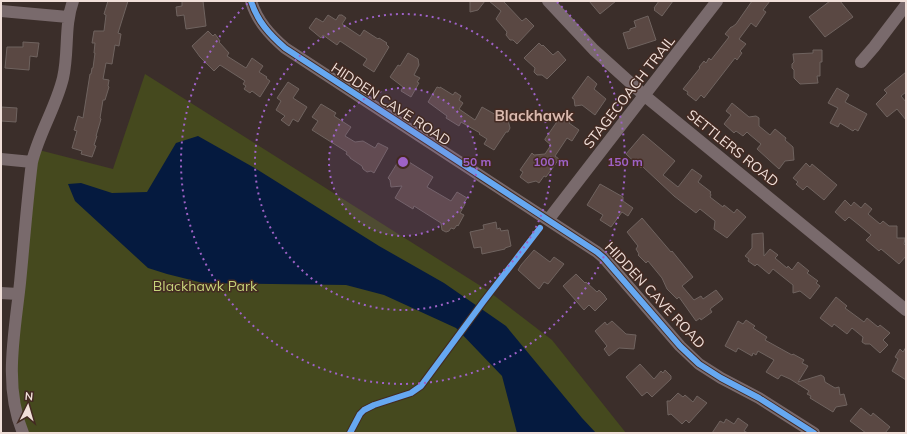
<svg xmlns="http://www.w3.org/2000/svg" width="907" height="434" font-family="Mulish,sans-serif">
<rect width="100%" height="100%" fill="#3b2e2a"/>
<path fill="#45491e" d="M 145,74 L 487,290 L 552,340 L 626,433 L 23,433 L 14,396 L 35,149 L 113,169 Z"/>
<path fill="#051a3f" d="M 198,136 L 258,170 L 379,246 L 444,283 L 506,326 L 582,418 L 596,433 L 517,433 L 502,376 L 456,328 L 384,295 L 346,285 L 203,283 L 167,274 L 148,268 L 75,201 L 68,184 L 81,183 L 112,193 L 147,192 L 176,143 Z"/>
<path fill="#5a4843" stroke="#6f635f" d="M 108,1 L 128,1 L 118,33 L 121,34 L 119,46 L 115,45 L 112,64 L 106,63 L 103,79 L 109,80 L 108,86 L 109,87 L 105,100 L 103,100 L 100,118 L 101,119 L 96,136 L 97,136 L 94,145 L 96,146 L 92,157 L 81,154 L 82,151 L 72,148 L 77,131 L 74,130 L 78,116 L 83,118 L 90,74 L 91,74 L 92,68 L 93,68 L 95,53 L 94,53 L 95,43 L 92,43 L 94,31 L 104,31 L 106,15 L 104,14 Z
M 182,1 L 203,1 L 206,26 L 186,29 L 184,15 L 177,16 L 176,7 L 182,6 Z
M 470,1 L 485,1 L 478,10 L 470,12 Z
M 489,1 L 503,1 L 522,21 L 526,18 L 534,26 L 517,44 L 513,40 L 510,40 L 506,35 L 507,32 L 496,19 L 501,11 Z
M 589,1 L 616,1 L 600,14 Z
M 659,1 L 673,1 L 662,16 L 654,10 L 655,9 L 654,8 Z
M 752,1 L 770,1 L 763,10 L 766,12 L 756,27 L 751,23 L 739,39 L 746,44 L 740,51 L 742,53 L 737,60 L 735,58 L 704,98 L 701,95 L 696,101 L 687,94 L 688,92 L 683,89 L 700,68 L 699,67 L 704,61 L 706,63 L 709,58 L 711,60 L 729,37 L 725,34 L 731,27 L 732,27 L 736,24 Z
M 830,1 L 840,1 L 853,17 L 825,37 L 809,17 Z
M 328,15 L 336,20 L 339,15 L 342,15 L 346,18 L 342,24 L 360,36 L 364,30 L 378,39 L 379,38 L 387,43 L 386,44 L 389,47 L 374,72 L 363,65 L 367,59 L 340,41 L 337,45 L 323,35 L 321,38 L 309,28 L 316,18 L 323,22 Z
M 648,16 L 656,40 L 628,49 L 623,33 L 630,31 L 630,29 L 636,27 L 634,21 Z
M 208,31 L 213,36 L 215,34 L 220,41 L 219,42 L 229,53 L 227,56 L 246,68 L 252,58 L 263,66 L 259,72 L 267,77 L 266,78 L 270,81 L 260,97 L 252,91 L 250,93 L 244,89 L 246,86 L 243,84 L 245,81 L 220,65 L 214,71 L 200,57 L 192,46 Z
M 23,42 L 39,43 L 37,57 L 30,56 L 29,70 L 5,68 L 7,47 L 23,47 Z
M 539,43 L 542,46 L 543,45 L 553,55 L 558,51 L 566,60 L 547,79 L 542,75 L 537,75 L 534,72 L 535,68 L 524,58 Z
M 813,50 L 822,50 L 822,62 L 820,62 L 820,76 L 817,76 L 818,83 L 800,84 L 794,78 L 794,70 L 792,68 L 792,64 L 794,62 L 793,54 L 813,53 Z
M 408,53 L 418,59 L 419,65 L 414,75 L 420,78 L 417,82 L 419,83 L 411,97 L 401,91 L 403,87 L 390,77 L 398,65 L 400,66 Z
M 906,72 L 906,92 L 901,96 L 906,102 L 906,120 L 897,109 L 887,117 L 876,104 L 887,93 L 884,90 Z
M 588,76 L 597,84 L 594,89 L 606,99 L 595,115 L 582,105 L 575,106 L 574,99 L 572,98 Z
M 288,82 L 299,89 L 293,98 L 307,107 L 298,122 L 293,119 L 289,126 L 281,120 L 285,116 L 276,110 L 281,101 L 277,98 Z
M 437,87 L 440,88 L 440,87 L 453,95 L 455,92 L 461,96 L 459,100 L 463,103 L 459,109 L 475,120 L 482,107 L 498,116 L 501,112 L 510,117 L 508,120 L 510,128 L 508,132 L 506,132 L 494,150 L 484,144 L 487,139 L 479,134 L 480,133 L 461,122 L 459,126 L 446,118 L 447,116 L 428,102 Z
M 837,88 L 849,95 L 845,102 L 867,114 L 858,131 L 855,129 L 853,131 L 840,123 L 838,127 L 830,123 L 838,108 L 828,103 Z
M 732,103 L 749,117 L 756,116 L 759,118 L 759,126 L 770,135 L 775,129 L 786,138 L 785,140 L 793,147 L 794,160 L 785,161 L 779,169 L 757,149 L 761,144 L 749,134 L 747,132 L 743,136 L 736,131 L 734,133 L 724,124 L 731,115 L 726,111 Z
M 321,104 L 336,113 L 334,116 L 351,127 L 345,136 L 355,142 L 363,141 L 375,148 L 378,143 L 388,148 L 374,173 L 371,171 L 367,172 L 363,169 L 362,166 L 350,158 L 350,157 L 346,154 L 347,152 L 312,130 L 318,121 L 312,117 Z
M 1,107 L 17,108 L 16,122 L 1,121 Z
M 563,113 L 570,117 L 569,123 L 579,130 L 572,141 L 567,138 L 555,156 L 559,159 L 546,177 L 544,176 L 539,183 L 536,181 L 528,183 L 520,177 L 523,172 L 520,170 L 532,153 L 534,155 L 545,154 L 551,145 L 545,140 L 545,139 Z
M 643,134 L 675,161 L 663,175 L 678,187 L 692,169 L 702,176 L 698,182 L 711,192 L 710,193 L 711,195 L 710,197 L 723,207 L 724,205 L 734,213 L 737,209 L 746,217 L 727,238 L 714,229 L 715,221 L 700,209 L 696,213 L 674,196 L 642,166 L 641,168 L 626,154 Z
M 401,157 L 433,177 L 427,187 L 451,201 L 457,192 L 467,198 L 464,203 L 465,204 L 460,213 L 464,215 L 458,226 L 457,225 L 454,229 L 451,228 L 449,231 L 446,232 L 442,230 L 441,223 L 414,206 L 413,209 L 395,198 L 402,186 L 391,187 L 390,180 L 388,178 Z
M 806,163 L 810,167 L 812,164 L 837,185 L 824,200 L 807,186 L 803,190 L 796,184 L 798,182 L 793,178 Z
M 600,184 L 623,197 L 623,201 L 633,208 L 628,216 L 622,212 L 611,227 L 600,220 L 603,215 L 587,205 Z
M 845,200 L 851,206 L 854,202 L 861,208 L 865,203 L 872,209 L 868,214 L 880,224 L 883,221 L 889,226 L 897,226 L 897,238 L 905,238 L 904,244 L 906,246 L 906,256 L 899,264 L 881,249 L 879,251 L 866,240 L 871,235 L 859,225 L 849,217 L 845,221 L 835,212 Z
M 642,218 L 671,252 L 672,251 L 693,277 L 682,286 L 694,300 L 701,296 L 703,299 L 716,290 L 723,299 L 710,309 L 712,312 L 701,320 L 700,318 L 696,321 L 679,297 L 677,299 L 667,289 L 662,278 L 648,261 L 646,263 L 638,255 L 639,254 L 636,249 L 638,246 L 627,232 Z
M 496,222 L 497,229 L 500,228 L 501,231 L 508,230 L 511,246 L 505,248 L 505,249 L 482,254 L 481,247 L 474,248 L 470,232 L 484,229 L 483,225 Z
M 763,233 L 764,256 L 770,249 L 778,255 L 775,258 L 787,268 L 788,266 L 792,270 L 798,262 L 809,271 L 807,273 L 818,281 L 816,283 L 820,286 L 810,299 L 800,291 L 793,293 L 793,285 L 773,269 L 769,274 L 757,264 L 755,266 L 748,261 L 749,259 L 745,256 L 752,248 L 752,234 Z
M 534,250 L 550,262 L 554,257 L 564,264 L 548,284 L 544,282 L 539,289 L 518,270 L 521,265 Z
M 576,274 L 585,283 L 586,282 L 597,292 L 599,290 L 605,296 L 605,297 L 607,299 L 595,311 L 589,305 L 584,310 L 563,286 Z
M 836,297 L 847,306 L 845,308 L 864,322 L 867,318 L 878,327 L 880,325 L 890,333 L 883,340 L 888,345 L 880,353 L 870,344 L 865,344 L 862,342 L 863,337 L 852,328 L 847,334 L 834,324 L 832,327 L 820,318 Z
M 746,320 L 755,326 L 753,328 L 767,337 L 765,340 L 792,355 L 793,354 L 804,360 L 802,363 L 808,366 L 798,382 L 821,375 L 824,377 L 825,382 L 835,388 L 839,387 L 840,395 L 844,394 L 847,405 L 836,407 L 833,412 L 810,398 L 811,396 L 807,394 L 809,391 L 790,379 L 781,375 L 778,379 L 766,372 L 774,360 L 758,351 L 756,355 L 753,353 L 752,356 L 738,348 L 736,352 L 725,346 L 738,321 L 743,324 Z
M 612,321 L 626,334 L 636,335 L 634,349 L 619,348 L 609,356 L 604,349 L 607,346 L 595,331 L 605,322 L 607,325 Z
M 906,347 L 906,380 L 892,371 L 898,359 L 895,357 L 900,349 L 903,352 Z
M 640,364 L 654,379 L 661,371 L 663,373 L 665,370 L 671,376 L 671,379 L 652,397 L 647,392 L 642,396 L 626,377 Z
M 678,393 L 683,397 L 685,395 L 693,402 L 697,396 L 707,403 L 689,423 L 686,420 L 682,424 L 671,414 L 668,415 L 667,401 L 670,401 Z
M 861,408 L 871,416 L 873,413 L 890,427 L 885,433 L 866,433 L 850,421 Z
M 738,418 L 748,425 L 744,431 L 748,433 L 712,433 L 720,421 L 724,423 L 726,419 L 734,424 Z"/>
<g fill="none" stroke-linecap="round" stroke-linejoin="round">
<path stroke="#796a6c" stroke-width="12" d="M 251,1 C 257,21 270,35 285,48 L 597,252 L 604,258 L 680,346 L 699,364 L 721,378 L 759,398 L 814,433
M 548,1 L 594,50 L 645,96 L 906,310
M 1,11 L 68,17
M 861,62 L 874,47 L 906,5
M 1,159 L 32,162
M 548,220 L 717,1
M 1,293 L 18,294
M 23,433 C 3,386 15,331 20,283 C 24,242 27,202 32,162 C 39,133 56,107 63,78 C 69,52 64,26 73,1"/>
<defs>
<path id="cycleway" d="M 251,1 C 257,21 270,35 285,48 L 597,252 L 604,258 L 680,346 L 699,364 L 721,378 L 759,398 L 814,433
M 350,433 L 360,414 L 364,410 L 374,405 L 411,393 L 421,386 L 483,302 L 540,228"/>
</defs>
<use href="#cycleway" stroke="#432a22" stroke-width="8"/>
<use href="#cycleway" stroke="#66a8f1" stroke-width="6"/>
</g>
<circle cx="403" cy="162" r="74" fill="#9e62c7" fill-opacity=".12"/>
<g fill="none" stroke="#9e62c7" stroke-width="2" stroke-dasharray="2 4">
<circle cx="403" cy="162" r="74"/>
<circle cx="403" cy="162" r="148"/>
<path d="M557 2A222 222 0 1 1 249 2"/>
</g>
<g text-anchor="middle" dominant-baseline="central" stroke-width="3" stroke-linejoin="round" paint-order="stroke">
<g font-size="14" fill="#f0dfd9" stroke="#432a22">
<text transform="translate(629 92) rotate(-52)">STAGECOACH TRAIL</text>
<text transform="translate(391 104) rotate(33)">HIDDEN CAVE ROAD</text>
<text transform="translate(733 148) rotate(39)">SETTLERS ROAD</text>
<text transform="translate(655 295) rotate(47)">HIDDEN CAVE ROAD</text>
</g>
<g font-size="14" fill="#c6d37a" stroke="#432a22">
<text x="205" y="286">Blackhawk Park</text>
</g>
<g font-size="15" font-weight="bold" fill="#d9b9ae" stroke="#432a22">
<text x="534" y="115">Blackhawk</text>
</g>
</g>
<circle cx="403" cy="162" r="6" fill="#9e62c7" stroke="#432a22" stroke-width="2"/>
<g font-size="12" text-anchor="middle" font-weight="bold" fill="#9e62c7" stroke="#432a22" stroke-width="3" stroke-linejoin="round" paint-order="stroke">
<text x="477" y="166">50 m</text>
<text x="551" y="166">100 m</text>
<text x="625" y="166">150 m</text>
</g>
<rect width="907" height="434" fill="none" stroke="#f0dfd9" stroke-width="4"/>
<g transform="translate(28 406) rotate(5)" stroke="#432a22" stroke-width="3" paint-order="stroke">
<path d="M0-3L7 15L0 10L-7 15Z" fill="#f0dfd9"/>
<text y="-6" font-size="11" font-weight="bold" text-anchor="middle" fill="#f0dfd9">N</text>
</g>
</svg>
